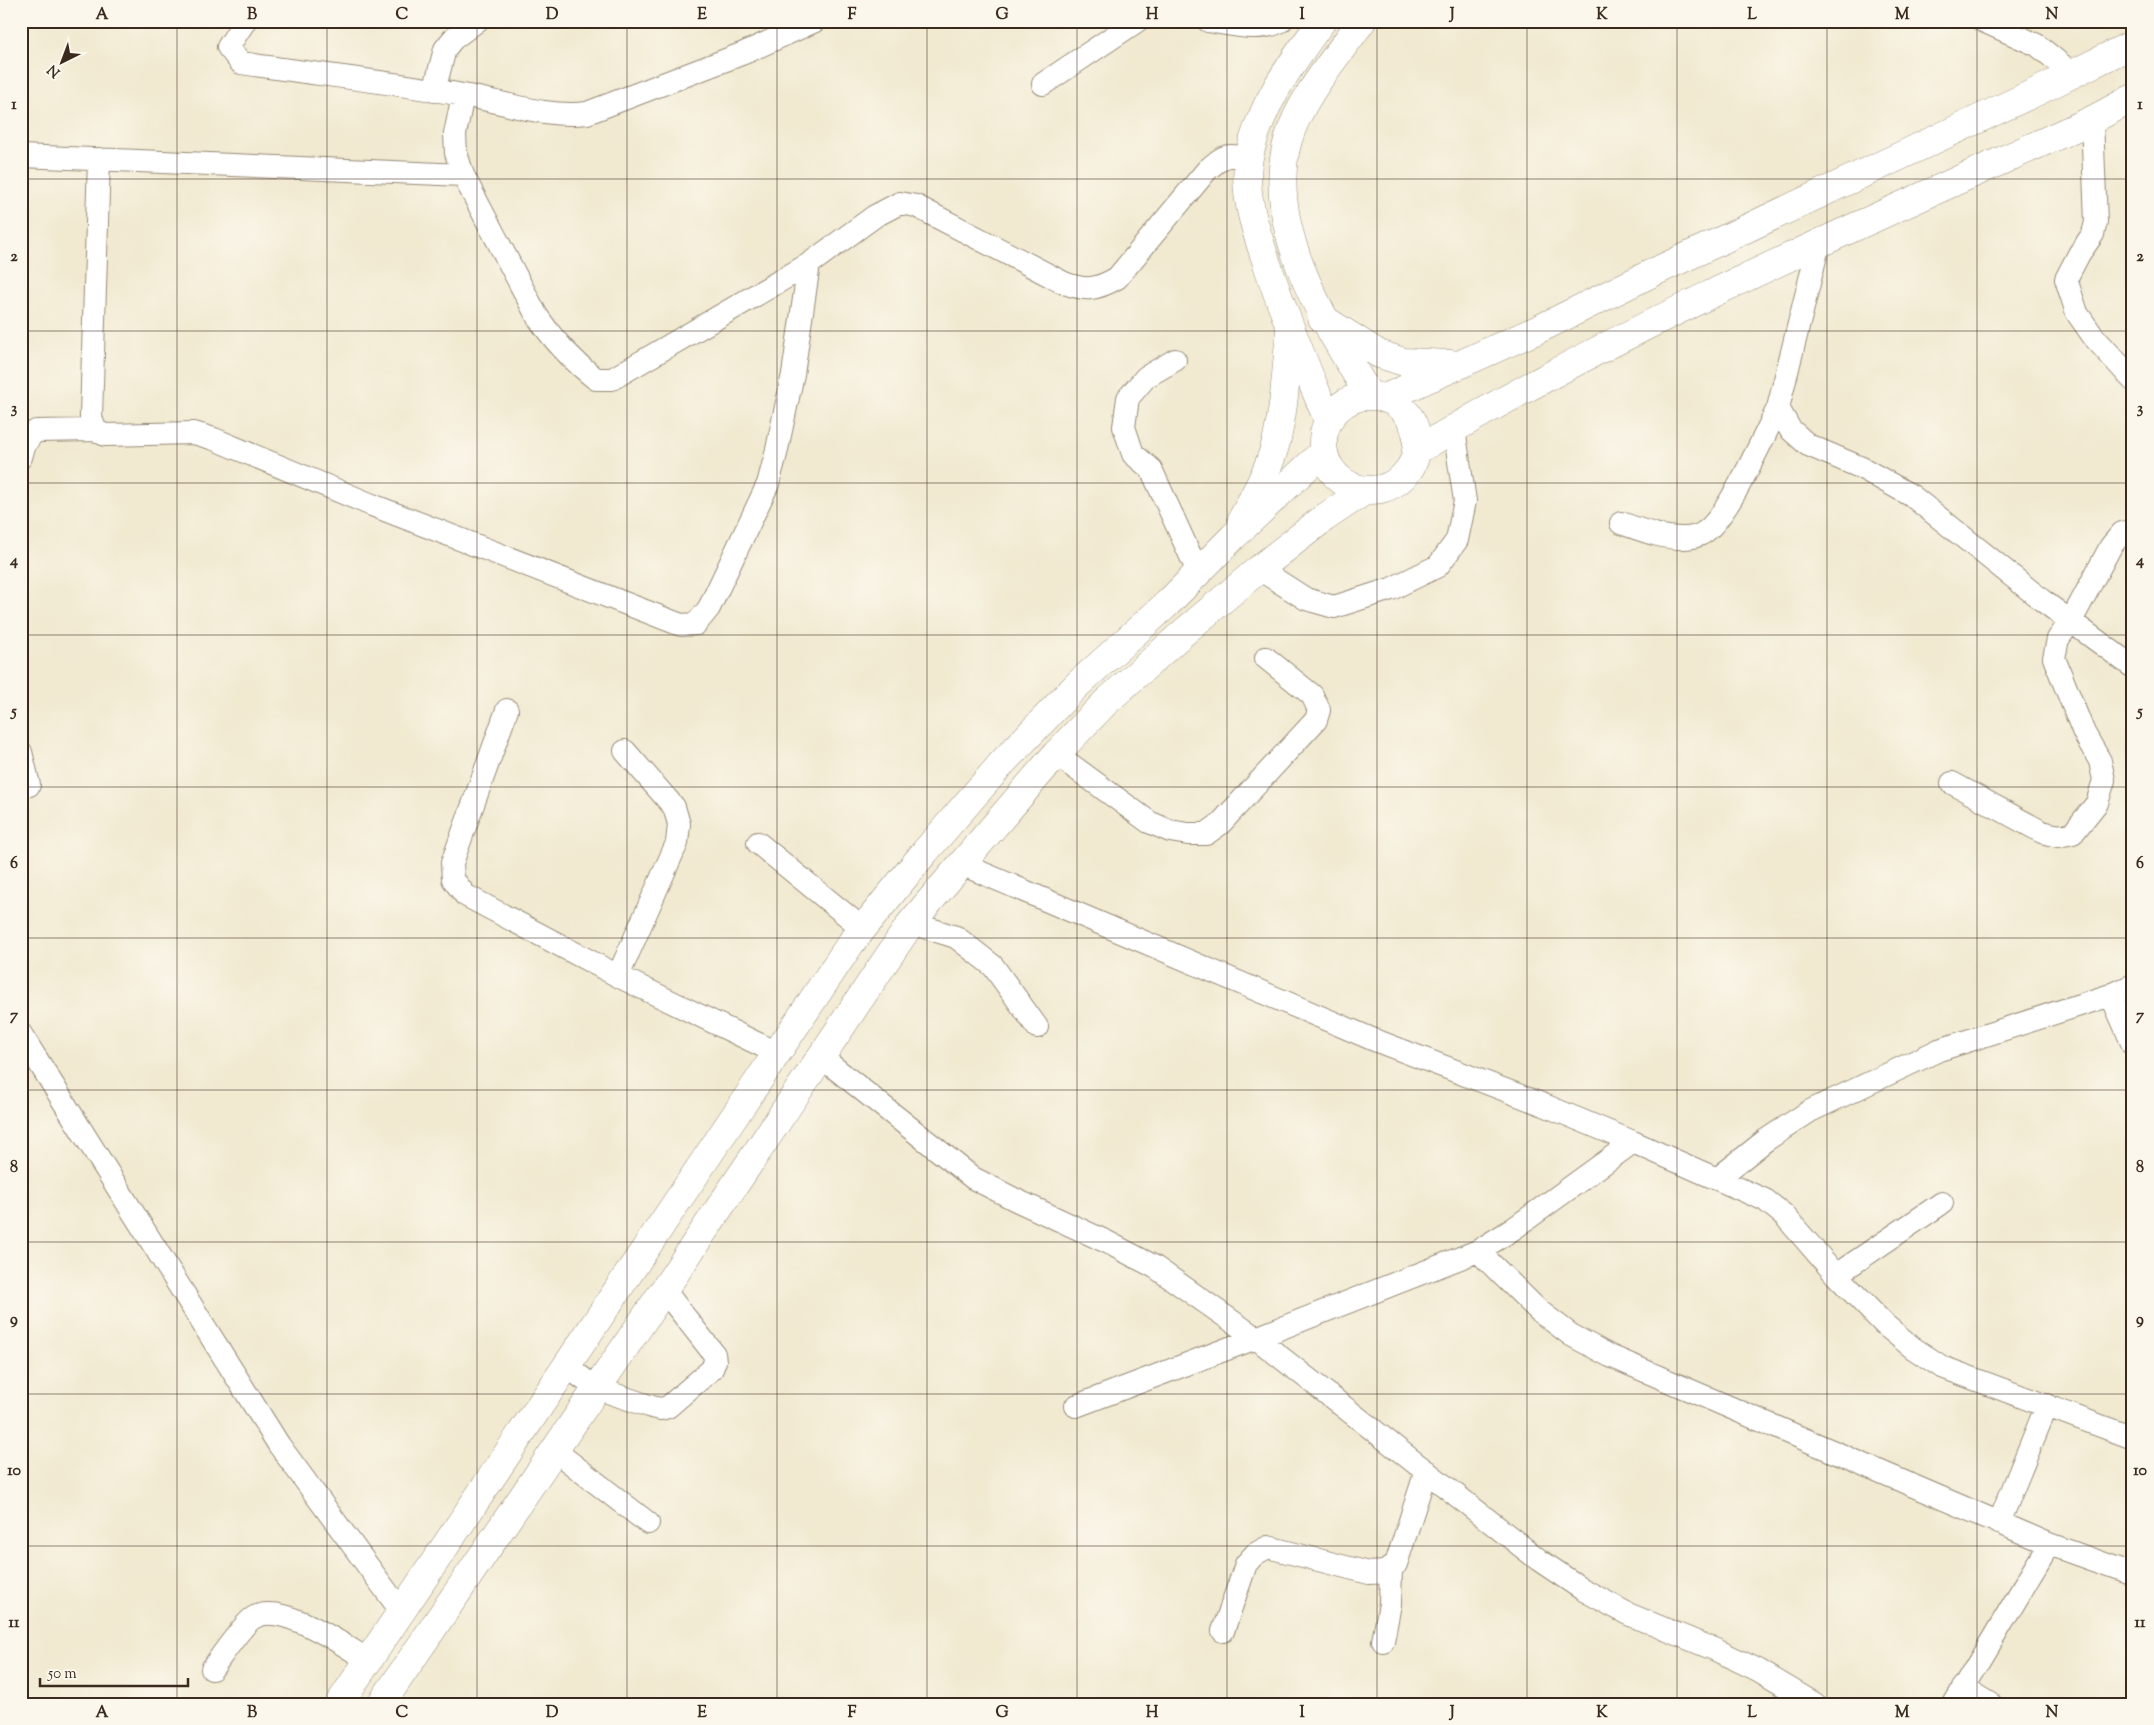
<svg xmlns="http://www.w3.org/2000/svg" width="2154" height="1725" font-family="'Sorts Mill Goudy',serif">
<rect width="100%" height="100%" fill="#fbf7ec"/>
<filter id="ink" filterUnits="userSpaceOnUse"><feTurbulence type="fractalNoise" baseFrequency=".02" numOctaves="2"/><feDisplacementMap in="SourceGraphic" scale="10" xChannelSelector="R" yChannelSelector="G"/><feConvolveMatrix kernelMatrix="1 2 1 2 8 2 1 2 1" color-interpolation-filters="sRGB"/></filter>
<filter id="wash" filterUnits="userSpaceOnUse"><feTurbulence type="fractalNoise" baseFrequency=".0096" numOctaves="4" result="noise"/><feDisplacementMap in="SourceGraphic" scale="20" xChannelSelector="R" yChannelSelector="G"/><feGaussianBlur stdDeviation="1.12" result="paint"/><feColorMatrix in="noise" values="0 0 0 0 0 0 0 0 0 0 0 0 0 0 0 0 0 1.4 0 .05"/><feComposite in="paint" operator="in"/></filter>
<g filter="url(#wash)">
<rect width="100%" height="100%" fill="#f1e9d0"/>
</g>
<g filter="url(#ink)">
<g fill="none" stroke-linecap="round" stroke-linejoin="round">
<defs>
<path id="minor" d="M 245,21 L 228,47 L 241,63 C 315,74 390,82 463,95 C 504,102 546,118 587,113 L 744,53 L 815,21
M 1208,21 C 1231,24 1259,33 1281,21
M 1983,21 L 2037,45 L 2073,74
M 1043,84 L 1137,21
M 434,91 L 445,49 L 453,39 L 477,21
M 463,95 L 455,134 L 456,153 L 463,175 L 537,316 C 553,340 573,361 596,379 L 612,379 L 809,264 L 875,216 L 900,203 L 916,206 L 1064,283 C 1086,291 1096,290 1117,278 L 1207,170 C 1225,155 1226,153 1249,159
M 2092,120 L 2096,222 L 2093,234 L 2079,254 L 2066,279 L 2077,313 L 2093,336 L 2133,380
M 21,156 L 463,175
M 99,159 L 91,417 L 95,430 L 105,435 L 194,433 L 214,439 L 372,505 L 681,625 L 696,624 L 709,608 L 768,484 L 776,454 L 793,374 L 809,264
M 1819,243 L 1778,408 L 1790,429 L 1808,445 L 1862,468 L 1912,496 L 2043,601 L 2133,667
M 1175,360 L 1146,377 L 1128,398 L 1124,427 L 1133,454 L 1151,469 L 1198,572
M 21,457 C 24,446 27,438 36,431 L 95,430
M 1621,523 C 1641,530 1663,539 1685,538 C 1690,538 1699,536 1703,533 C 1727,520 1764,435 1778,408
M 1259,569 L 1306,599 L 1334,607 L 1391,589 L 1438,566 L 1457,540 L 1465,501 L 1454,429
M 507,710 L 452,863 L 453,879 L 465,895 L 618,976 L 777,1053
M 21,752 L 29,785
M 1056,754 L 1149,822 L 1170,831 L 1188,834 L 1206,834 L 1220,824 L 1316,720 L 1319,710 L 1312,695 L 1266,658
M 1952,783 L 2042,832 L 2058,836 L 2073,833 L 2097,803 L 2104,780 L 2100,761 L 2084,733 L 2054,658 L 2058,639 L 2071,621 L 2111,546 L 2122,533 L 2133,530
M 758,843 L 862,928
M 961,864 L 1372,1039 L 1544,1105 L 1633,1142
M 911,923 L 956,937 L 993,966 L 1037,1027
M 618,976 L 677,843 L 679,824 L 674,807 L 625,751
M 2111,995 L 2133,1045
M 21,1034 L 279,1445 L 401,1611
M 821,1057 L 973,1178 L 1016,1200 L 1107,1242 L 1155,1267 L 1256,1338 L 1478,1251 L 1513,1229 L 1633,1142 L 1717,1179 L 1766,1140 L 1810,1111 L 1939,1050 L 2111,995 L 2133,985
M 1717,1179 L 1765,1200 L 1784,1215 L 1836,1275 L 1885,1325 L 1913,1348 L 1942,1367 L 2133,1438
M 1478,1251 L 1538,1310 L 1571,1335 L 1610,1356 L 2049,1544 L 2133,1574
M 1836,1275 L 1942,1203
M 566,1366 L 596,1388 L 652,1407 L 661,1409 L 668,1407 L 712,1369 L 715,1361 L 714,1354 L 664,1290
M 1076,1406 L 1256,1338 L 1539,1560 L 1582,1589 L 1628,1614 L 1716,1650 L 1758,1670 L 1815,1704
M 554,1450 L 648,1523
M 1999,1523 L 2047,1405
M 1223,1631 L 1246,1564 L 1255,1554 L 1268,1547 L 1369,1573 L 1385,1572 L 1396,1564 L 1426,1471
M 1383,1641 L 1390,1604 L 1391,1567
M 212,1669 C 220,1658 243,1624 253,1618 C 280,1600 343,1645 368,1660
M 1963,1687 L 1991,1704
M 1954,1704 L 2049,1544"/>
<path id="major" d="M 1322,21 C 1291,64 1260,105 1249,157 C 1242,193 1256,231 1267,264 C 1285,318 1306,368 1328,420
M 1362,21 C 1337,56 1300,98 1288,140 C 1263,227 1326,324 1369,395"/>
<path id="highway" d="M 1322,318 L 1379,354 L 1404,362 L 1451,364
M1323 443a47 47 0 1 1 94 0a47 47 0 1 1-94 0Z
M 1385,398 L 1539,329 L 1650,274 L 2038,91 L 2133,44
M 1416,451 C 1632,322 1864,223 2092,120 L 2133,98
M 1242,519 C 1254,496 1268,471 1275,446 C 1285,409 1286,369 1290,331
M 339,1704 L 851,943 L 924,853 L 1003,762 L 1077,685 L 1168,603 L 1233,537 L 1323,452
M 381,1704 L 664,1290 L 911,923 L 1056,754 L 1106,702 L 1183,633 L 1259,569 L 1324,518 L 1366,490"/>
</defs>
<use href="#minor" stroke="#968a77" stroke-width="24"/>
<use href="#major" stroke="#968a77" stroke-width="29"/>
<use href="#highway" stroke="#968a77" stroke-width="29"/>
<use href="#minor" stroke="#fff" stroke-width="22"/>
<use href="#major" stroke="#fff" stroke-width="28"/>
<use href="#highway" stroke="#fff" stroke-width="28"/>
</g>
</g>
<path fill="none" stroke="#3b2a1e" stroke-width="1" stroke-opacity="0.55" d="M 177,21 L 177,1704M 327,21 L 327,1704M 477,21 L 477,1704M 627,21 L 627,1704M 777,21 L 777,1704M 927,21 L 927,1704M 1077,21 L 1077,1704M 1227,21 L 1227,1704M 1377,21 L 1377,1704M 1527,21 L 1527,1704M 1677,21 L 1677,1704M 1827,21 L 1827,1704M 1977,21 L 1977,1704M 21,179 L 2133,179M 21,331 L 2133,331M 21,483 L 2133,483M 21,635 L 2133,635M 21,787 L 2133,787M 21,938 L 2133,938M 21,1090 L 2133,1090M 21,1242 L 2133,1242M 21,1394 L 2133,1394M 21,1546 L 2133,1546"/>
<rect width="2154" height="1725" fill="none" stroke="#fbf7ec" stroke-width="55"/>
<g transform="translate(62 62) rotate(222)" stroke="#fbf7ec" stroke-width="4" paint-order="stroke">
<path d="M0-4L9 19L0 12L-9 19Z" fill="#3b2a1e"/>
<text y="-8" font-size="14" font-weight="bold" text-anchor="middle" fill="#3b2a1e">N</text>
</g>
<path d="M40 1678v8h148v-8" fill="none" stroke="#3b2a1e" stroke-width="2.5"/>
<text x="48" y="1678" font-size="15" fill="#3b2a1e" stroke="#fbf7ec" stroke-width="4" paint-order="stroke">50 m</text>
<rect x="28" y="28" width="2098" height="1670" fill="none" stroke="#3b2a1e" stroke-width="2"/>
<g font-size="16" text-anchor="middle" font-weight="bold" fill="#3b2a1e">
<text x="102" y="19">A</text>
<text x="252" y="19">B</text>
<text x="402" y="19">C</text>
<text x="552" y="19">D</text>
<text x="702" y="19">E</text>
<text x="852" y="19">F</text>
<text x="1002" y="19">G</text>
<text x="1152" y="19">H</text>
<text x="1302" y="19">I</text>
<text x="1452" y="19">J</text>
<text x="1602" y="19">K</text>
<text x="1752" y="19">L</text>
<text x="1902" y="19">M</text>
<text x="2052" y="19">N</text>
<text x="14" y="109">1</text>
<text x="2140" y="109">1</text>
<text x="14" y="261">2</text>
<text x="2140" y="261">2</text>
<text x="14" y="413">3</text>
<text x="2140" y="413">3</text>
<text x="14" y="565">4</text>
<text x="2140" y="565">4</text>
<text x="14" y="716">5</text>
<text x="2140" y="716">5</text>
<text x="14" y="868">6</text>
<text x="2140" y="868">6</text>
<text x="14" y="1020">7</text>
<text x="2140" y="1020">7</text>
<text x="14" y="1172">8</text>
<text x="2140" y="1172">8</text>
<text x="14" y="1324">9</text>
<text x="2140" y="1324">9</text>
<text x="14" y="1475">10</text>
<text x="2140" y="1475">10</text>
<text x="14" y="1627">11</text>
<text x="2140" y="1627">11</text>
<text x="102" y="1717">A</text>
<text x="252" y="1717">B</text>
<text x="402" y="1717">C</text>
<text x="552" y="1717">D</text>
<text x="702" y="1717">E</text>
<text x="852" y="1717">F</text>
<text x="1002" y="1717">G</text>
<text x="1152" y="1717">H</text>
<text x="1302" y="1717">I</text>
<text x="1452" y="1717">J</text>
<text x="1602" y="1717">K</text>
<text x="1752" y="1717">L</text>
<text x="1902" y="1717">M</text>
<text x="2052" y="1717">N</text>
</g>
</svg>
